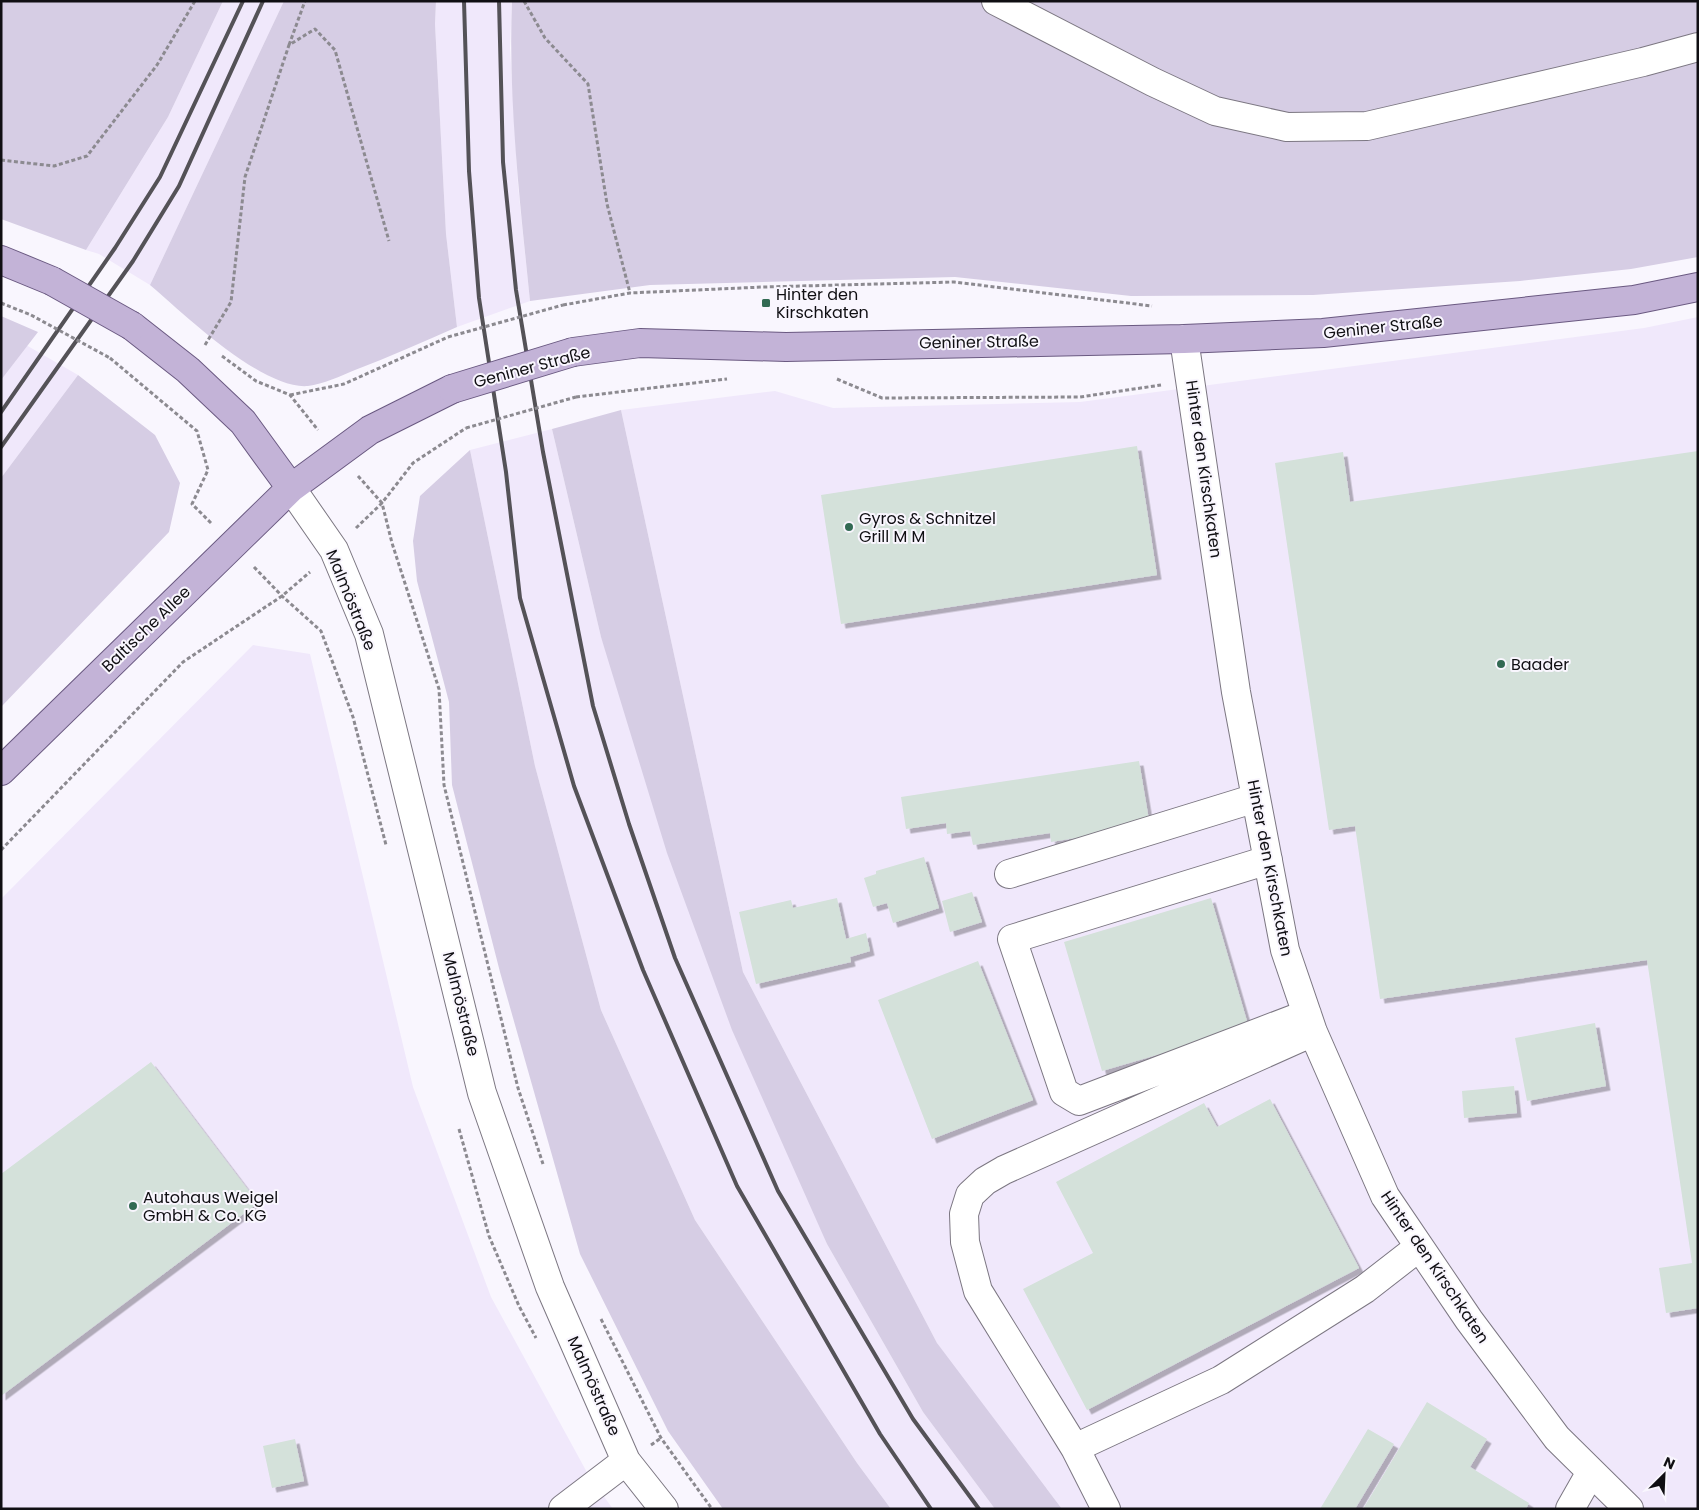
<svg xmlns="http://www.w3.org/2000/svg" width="1699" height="1510" font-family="Poppins,sans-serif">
<defs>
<filter id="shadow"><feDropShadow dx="4.5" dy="4.5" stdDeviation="0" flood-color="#0004"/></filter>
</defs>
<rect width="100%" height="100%" fill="#f9f6fe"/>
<path fill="#f0e8fb" d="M 223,1 L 284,1 L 150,285 L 99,254 L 86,250 L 168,117 Z
M 436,1 L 512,1 L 510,48 L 518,186 L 530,301 L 457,327 L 446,234 L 435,24 Z
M 1698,317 L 1698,1509 L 1062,1509 L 1047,1489 L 1032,1480 L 937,1343 L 743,972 L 621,410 L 775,391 L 833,408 L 1080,402 L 1644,328 Z
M 26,345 L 78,375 L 1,478 L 1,380 Z
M 552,429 L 601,637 L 827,1244 L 923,1412 L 995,1509 L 891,1509 L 857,1463 L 695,1220 L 601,1010 L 535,766 L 470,450 Z
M 253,645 L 310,654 L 413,1087 L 491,1297 L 589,1476 L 613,1509 L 1,1509 L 1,899 Z"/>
<path fill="#d6cde4" d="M 1,1 L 223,1 L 168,117 L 86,250 L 1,219 Z
M 284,1 L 436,1 L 435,24 L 446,234 L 457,327 C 423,342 389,357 355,370 C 341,376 323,384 308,386 C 262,390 183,313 150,285 Z
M 512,1 L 1698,1 L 1698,257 L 1631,269 L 1520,281 L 1313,295 L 1131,296 L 955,277 L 650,285 L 530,301 C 520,202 508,101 512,1 Z
M 1,316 L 38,332 L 1,380 Z
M 78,375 L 155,435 L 180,483 L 169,532 L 1,707 L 1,478 Z
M 621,410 L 743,972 L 937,1343 L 1062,1509 L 995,1509 L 923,1412 L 827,1244 L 732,1030 L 667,853 L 601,637 L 552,429 Z
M 470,450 L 535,766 L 601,1010 L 695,1220 L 857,1463 L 891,1509 L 723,1509 L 668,1431 L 580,1254 L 500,972 L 452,785 L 449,702 L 417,581 L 413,541 L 420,496 Z"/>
<path fill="#d4e1da" filter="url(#shadow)" d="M 1137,446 L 1157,575 L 841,624 L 821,495 Z
M 1698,451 L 1698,1308 L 1666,1313 L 1659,1268 L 1692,1263 L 1647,960 L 1380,999 L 1355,826 L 1329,830 L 1275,463 L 1343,452 L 1350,502 Z
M 1139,761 L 1150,826 L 1051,842 L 1050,833 L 973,845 L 970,831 L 947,834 L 946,823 L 906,829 L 901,797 Z
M 924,857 L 939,908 L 893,923 L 887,903 L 873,907 L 864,878 L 876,874 L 876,871 Z
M 972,892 L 982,922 L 950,932 L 942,901 Z
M 837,898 L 846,939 L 866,933 L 870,951 L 850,957 L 851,962 L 756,984 L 739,912 L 791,900 L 793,908 Z
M 1211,898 L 1249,1028 L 1102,1071 L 1064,942 Z
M 978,961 L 1033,1100 L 932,1139 L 878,1000 Z
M 1595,1023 L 1606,1086 L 1527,1101 L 1515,1038 Z
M 151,1062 L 258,1203 L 1,1396 L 1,1174 Z
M 1514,1086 L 1517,1113 L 1464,1118 L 1462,1091 Z
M 1270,1099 L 1359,1268 L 1087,1410 L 1023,1289 L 1093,1253 L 1056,1182 L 1204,1103 L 1217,1127 Z
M 1427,1402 L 1487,1439 L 1470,1467 L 1529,1503 L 1526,1509 L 1363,1509 Z
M 1368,1429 L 1394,1444 L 1355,1509 L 1320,1509 Z
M 295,1439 L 304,1481 L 272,1488 L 263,1446 Z"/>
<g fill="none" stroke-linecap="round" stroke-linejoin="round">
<defs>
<path id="minor" d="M 996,1 L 1153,82 L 1215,111 L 1287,127 L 1367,126 L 1643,62 L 1698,47
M 1184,339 L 1236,692 L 1256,798 L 1285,950 L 1313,1032 L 1385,1196 L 1469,1320 L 1557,1438 L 1629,1509
M 291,488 L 334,550 L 369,634 L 482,1093 L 550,1287 L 626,1461 L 664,1509
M 1268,860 L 1012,939 L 1064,1092 L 1079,1101 L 1307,1014
M 1009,874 L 1256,798
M 1075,1448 L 1221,1380 L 1365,1289 L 1419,1247
M 563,1509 L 626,1461
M 1106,1509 L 1075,1448 L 978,1291 L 965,1242 L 964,1214 L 970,1195 L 985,1181 L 1004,1170 L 1313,1032
M 1570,1509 L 1591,1472"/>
<path id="major" d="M 1,260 L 52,281
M 132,326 L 188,370 L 243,422 L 291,488
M 573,352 L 640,343 L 786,347 L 1184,339 L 1323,333 L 1634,300 L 1698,287
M 1,771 L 291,488 L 370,430 L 452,389"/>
</defs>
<use href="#minor" stroke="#7c7782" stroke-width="30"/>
<use href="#major" stroke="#6a5981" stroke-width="30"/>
<path stroke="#8c8a90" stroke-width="3" stroke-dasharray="4 2.5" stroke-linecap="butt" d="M 524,1 L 545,38 L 588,84 L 607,204 L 630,293
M 289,45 L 305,1
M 1,160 L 54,166 L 87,156 L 157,65 L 195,1
M 1,303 L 31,315
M 563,305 L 630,293 L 763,287 L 954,282 L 1152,306
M 205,345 L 231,302 L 245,177 L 289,45 L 315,29 L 335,50 L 389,241
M 222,356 L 256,381 L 290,395 L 318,430
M 110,358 L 197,431 L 208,470 L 192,504 L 211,523
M 837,379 L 882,398 L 1080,397 L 1161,385
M 290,395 L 344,384 L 448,337
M 576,397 L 727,379
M 358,476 L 382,503 L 392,543 L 439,689 L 444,785 L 518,1088 L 543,1164
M 356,528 L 382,503 L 413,463 L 466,428
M 254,567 L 282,596 L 321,631 L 353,717 L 386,845
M 1,850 L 183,662 L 282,596 L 310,572
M 459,1129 L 489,1236 L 519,1306 L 536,1338
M 601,1319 L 661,1438 L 712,1509
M 651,1445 L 661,1438"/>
<use href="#minor" stroke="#fff" stroke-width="28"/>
<use href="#major" stroke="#c3b3d7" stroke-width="28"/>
<path stroke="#545257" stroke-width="4" d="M 464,1 L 469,171 L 479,298 L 506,472 L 520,598 L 574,786 L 643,970 L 737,1186 L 880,1434 L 931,1509
M 499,1 L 503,162 L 516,290 L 543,452 L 593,706 L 629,824 L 675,958 L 778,1191 L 913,1419 L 979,1509
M 1,412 L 115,248 L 160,177 L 243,1
M 1,447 L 133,261 L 179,186 L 263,1"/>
<defs>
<path id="major-bridge" d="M 52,281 L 132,326
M 452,389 L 573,352"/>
</defs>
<use href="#major-bridge" stroke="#6a5981" stroke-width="30" stroke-linecap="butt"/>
<path stroke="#8c8a90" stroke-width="3" stroke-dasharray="4 2.5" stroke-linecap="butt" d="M 31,315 L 110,358
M 448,337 L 563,305
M 466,428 L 576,397"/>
<use href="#major-bridge" stroke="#c3b3d7" stroke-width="28"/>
</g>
<g fill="#326a53" stroke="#f9f6fe" stroke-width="2">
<rect x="761" y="298" width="10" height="10" rx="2.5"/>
<circle cx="849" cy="527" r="5"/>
<circle cx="1501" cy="664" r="5"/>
<circle cx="133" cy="1206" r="5"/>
</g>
<g text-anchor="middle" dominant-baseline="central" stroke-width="4" stroke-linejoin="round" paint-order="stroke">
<g font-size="16" fill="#100f13" stroke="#f9f6fe" text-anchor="start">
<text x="776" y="294">Hinter den<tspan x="776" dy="18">Kirschkaten</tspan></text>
<text x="859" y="518">Gyros &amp; Schnitzel<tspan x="859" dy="18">Grill M M</tspan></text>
<text x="1511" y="664">Baader</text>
<text x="143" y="1197">Autohaus Weigel<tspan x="143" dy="18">GmbH &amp; Co. KG</tspan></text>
</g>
<g font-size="16" fill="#100f13" stroke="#f9f6fe">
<text transform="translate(1383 327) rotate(-6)">Geniner Straße</text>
<text transform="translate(979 342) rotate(-1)">Geniner Straße</text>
<text transform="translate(532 367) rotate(-15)">Geniner Straße</text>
<text transform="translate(1204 469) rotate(82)">Hinter den Kirschkaten</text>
<text transform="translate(351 600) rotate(68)">Malmöstraße</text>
<text transform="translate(146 629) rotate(-44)">Baltische Allee</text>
<text transform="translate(1270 868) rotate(79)">Hinter den Kirschkaten</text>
<text transform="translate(461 1004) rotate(76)">Malmöstraße</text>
<text transform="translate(1435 1267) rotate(56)">Hinter den Kirschkaten</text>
<text transform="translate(594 1386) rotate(66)">Malmöstraße</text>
</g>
</g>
<rect width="1699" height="1510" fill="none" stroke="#100f13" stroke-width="5"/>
<g transform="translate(1664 1475) rotate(24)" stroke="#f9f6fe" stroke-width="4" paint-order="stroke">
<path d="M0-4L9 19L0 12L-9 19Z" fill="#100f13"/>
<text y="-8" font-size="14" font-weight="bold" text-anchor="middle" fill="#100f13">N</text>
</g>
</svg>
